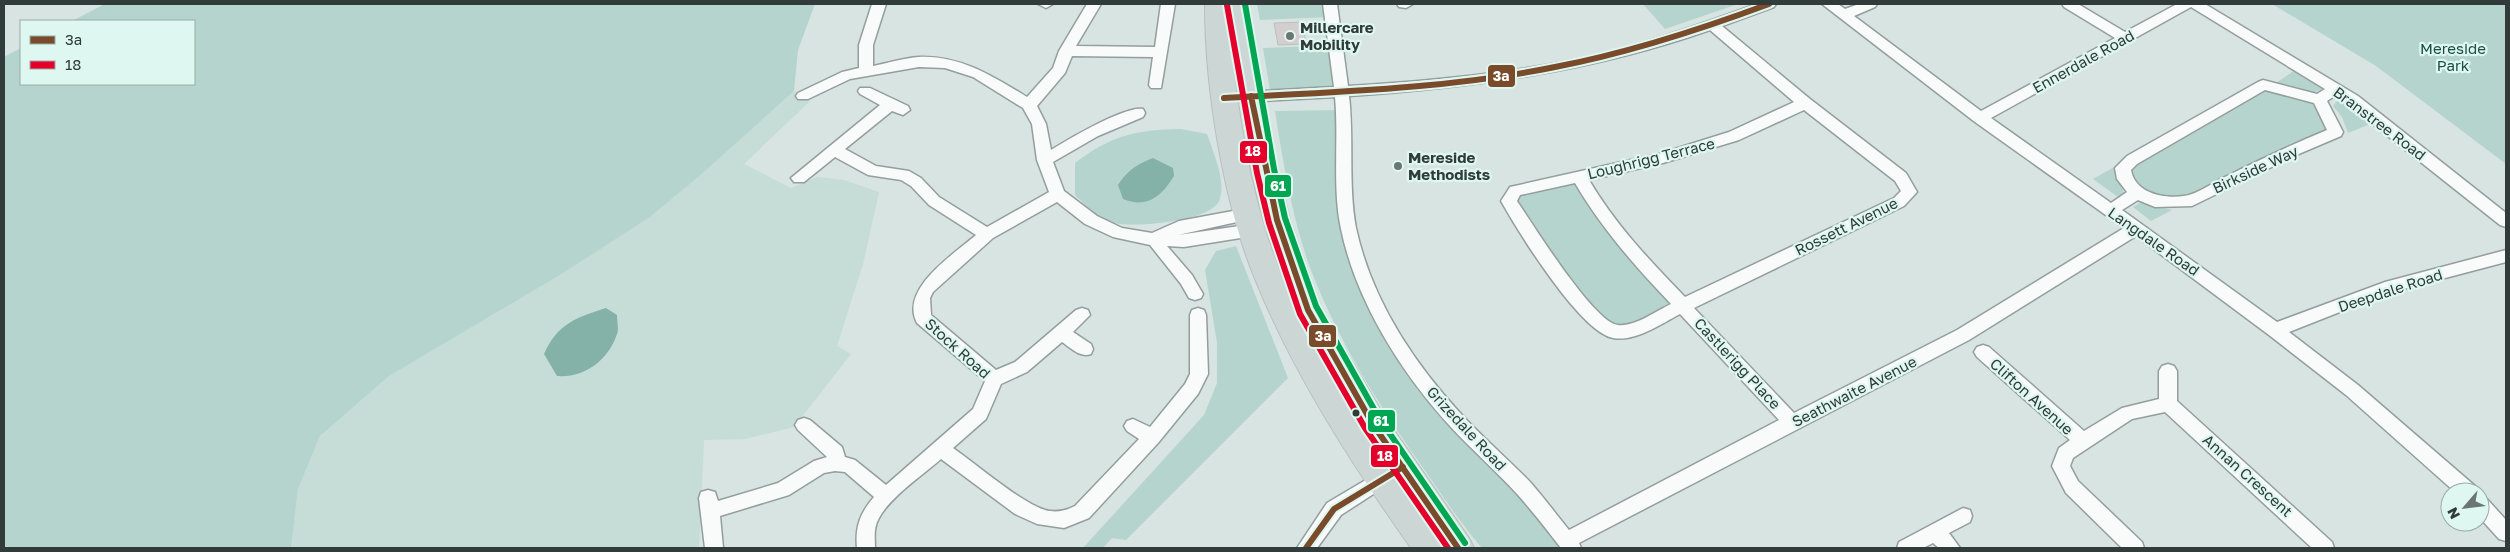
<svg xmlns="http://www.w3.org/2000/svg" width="2510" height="552" font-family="'Golos Text',sans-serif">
<rect width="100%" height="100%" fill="#d7e4e1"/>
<path fill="#c5dcd7" d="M 794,91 L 810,101 L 744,164 L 791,188 L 817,177 L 844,180 L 879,192 L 863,264 L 837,346 L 851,354 L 794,427 L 745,439 L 704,440 L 699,548 L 291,548 L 298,489 L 320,436 L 389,376 L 565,272 L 650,217 L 703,173 Z"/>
<path fill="#b5d4cd" d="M 105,4 L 815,4 L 798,50 L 794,91 L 703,173 L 650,217 L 565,272 L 389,376 L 320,436 L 298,489 L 291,548 L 4,548 L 4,57 L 21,48 L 21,84 L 194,84 L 194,21 L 72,21 Z
M 1257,4 L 1330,4 L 1332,17 L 1260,20 Z
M 1643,4 L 1738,4 L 1665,29 Z
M 2272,4 L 2506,4 L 2506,164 L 2376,66 Z
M 1335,45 L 1341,86 L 1270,90 L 1263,48 Z
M 2295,70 L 2320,84 L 2324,89 L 2311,93 L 2276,83 Z
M 2263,85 L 2319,99 L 2336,132 L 2187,202 L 2169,203 L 2125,179 L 2132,160 Z
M 2341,100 L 2347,101 L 2375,122 L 2348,133 L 2342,117 L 2333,106 L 2336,102 Z
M 1343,110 L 1349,228 L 1394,336 L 1572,548 L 1482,548 C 1461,524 1444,498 1426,472 C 1379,406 1336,338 1308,262 C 1291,212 1283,162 1275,111 Z
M 1181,129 L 1207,134 C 1213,152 1227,182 1219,201 C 1211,221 1135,228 1115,223 C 1098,219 1087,206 1075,195 L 1075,163 C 1112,135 1135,130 1181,129 Z
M 2118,165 L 2115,171 L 2124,193 L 2118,197 L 2093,179 Z
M 1579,176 L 1683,305 L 1630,331 L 1596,321 L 1509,201 L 1515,191 Z
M 2141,202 L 2172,210 L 2151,221 L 2133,207 Z
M 1236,246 L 1288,378 L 1126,540 L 1112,538 L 1103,548 L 1083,548 L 1204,415 L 1217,383 L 1217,343 L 1205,270 L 1216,251 Z"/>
<path fill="#84b2a9" d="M 1153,158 L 1173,168 L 1174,176 C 1162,196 1147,209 1123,199 L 1118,185 C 1128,170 1136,165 1153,158 Z
M 606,308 L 617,315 C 617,321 619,329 617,334 C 608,361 584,378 557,376 L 544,354 C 558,323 576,318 606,308 Z"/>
<path fill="#d4cfce" stroke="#bebfbe" d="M 1302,22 L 1306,44 L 1278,45 L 1274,23 Z"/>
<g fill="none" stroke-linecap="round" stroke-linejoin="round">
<defs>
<path id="minor" d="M 872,4 L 886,4 L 873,45 L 873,66 C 888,63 904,58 919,57 C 960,55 994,77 1027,97 L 1053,68 L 1059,51 L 1087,4 L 1101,4 L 1076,46 L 1155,47 L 1161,4 L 1175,4 L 1161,88 L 1151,88 L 1149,85 L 1153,57 L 1072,56 L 1065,73 L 1037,106 L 1046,124 L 1051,150 C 1067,140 1126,105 1143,109 L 1145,113 L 1143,117 L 1098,136 L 1053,162 L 1064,191 L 1097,216 L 1122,228 L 1152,233 L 1179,221 L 1249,208 L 1255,210 L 1257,214 L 1255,218 L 1178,235 L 1253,224 L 1259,226 L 1261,230 L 1259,234 L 1253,236 L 1184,247 L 1167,246 L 1192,275 L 1203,294 L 1201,298 L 1195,300 L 1189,298 L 1181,284 L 1150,245 L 1113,237 L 1085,224 L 1057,202 L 993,238 L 933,292 L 930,298 L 931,315 L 996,370 L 1015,362 L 1076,310 L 1082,308 L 1088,310 L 1090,315 L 1073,332 L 1091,344 L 1093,349 L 1091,354 C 1080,358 1071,348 1062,342 L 1027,372 L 1001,384 L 986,419 L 953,448 C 976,464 1020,502 1045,510 C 1056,513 1065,511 1075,506 L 1139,439 L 1127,431 L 1124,426 L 1127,421 L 1133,419 L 1150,427 L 1185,384 L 1190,374 L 1190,315 L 1192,310 L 1198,308 L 1204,310 L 1206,315 L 1208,374 L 1198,394 L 1158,443 L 1089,518 L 1064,528 L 1037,524 L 1015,514 L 941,459 C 923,475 890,497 879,518 C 873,528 875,538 875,548 L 857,548 C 855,527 860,513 874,497 L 845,472 L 835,471 L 824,473 L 789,495 L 720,516 L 723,548 L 705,548 L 699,498 L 701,492 L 708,490 L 715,492 L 718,501 L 778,483 L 814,461 L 827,457 L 798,430 L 795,425 L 798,420 L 804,418 L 810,420 L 842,447 L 845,457 L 855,460 L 886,485 L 973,409 L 985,381 L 917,323 C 899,289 954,254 976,235 L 929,205 L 911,186 L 901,180 L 868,175 L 835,157 L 804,182 L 794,182 L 791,178 L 880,105 L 860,94 L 858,91 L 860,88 L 870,88 L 908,106 L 910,110 L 903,115 L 892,111 L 845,149 L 876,166 L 909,171 L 921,178 L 939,197 L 987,227 L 1049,192 L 1037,160 L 1032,124 L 1023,108 L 973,77 L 945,68 L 919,67 L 850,79 L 808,99 L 798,99 L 796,96 L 798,93 L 842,72 L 859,68 L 859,45 Z
M 1038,4 L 1053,4 L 1046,8 Z
M 1323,4 L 1337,4 L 1348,86 C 1433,81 1518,73 1601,54 C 1654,41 1705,23 1757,4 L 1776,4 L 1774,7 L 1722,26 L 1810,99 L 1906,173 L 1917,192 L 1904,206 L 1694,308 L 1794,413 L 1957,330 L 2124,228 L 1975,122 L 1822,4 L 1838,4 L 1845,9 L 1859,4 L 1877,4 L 1875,7 L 1854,16 L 1981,111 L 2115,38 L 2064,7 L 2062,4 L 2078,4 L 2125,32 L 2177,4 L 2205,4 L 2358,96 L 2506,213 L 2506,227 L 2500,225 L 2336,95 L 2327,101 L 2343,132 L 2341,136 L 2294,156 L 2192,206 L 2155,207 L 2138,200 L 2122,210 L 2277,322 L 2385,282 L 2506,250 L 2506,262 L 2388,293 L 2289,332 L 2358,385 L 2475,486 L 2477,492 L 2455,492 L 2346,395 L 2269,335 L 2136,236 L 1969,340 L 1579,543 L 1581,548 L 1561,548 C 1547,530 1533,512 1518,495 C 1496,471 1471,449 1449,425 C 1400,371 1356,301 1341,229 C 1332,187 1339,140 1335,97 L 1224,103 L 1217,98 L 1224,93 L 1334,87 ZM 2191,7 L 2325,89 L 2317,94 L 2263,80 L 2258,82 L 2127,156 L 2115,168 L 2117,179 L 2127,192 L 2111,203 L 1991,118 ZM 1710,30 L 1794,102 L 1729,132 L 1662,153 L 1510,187 L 1501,201 C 1518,231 1580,332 1613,338 C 1635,342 1661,324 1680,314 L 1779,420 L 1569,530 C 1556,514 1544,498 1531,483 C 1508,459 1483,438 1461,414 C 1413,362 1371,298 1356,228 C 1348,185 1354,139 1349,96 C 1472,88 1593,71 1710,30 ZM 2265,90 L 2314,103 L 2327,130 C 2293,144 2259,160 2225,177 C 2213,182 2197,195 2184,196 C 2163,199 2135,193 2131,170 L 2137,164 ZM 1804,110 L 1895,181 L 1901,191 L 1894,198 L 1685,297 C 1649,260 1615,224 1589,180 L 1663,163 L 1739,140 ZM 1575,183 C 1602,229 1635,266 1671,304 C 1656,311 1635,327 1618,325 C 1594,323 1532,223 1517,201 L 1520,195 Z
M 1397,4 L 1413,4 L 1406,8 L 1399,7 Z
M 1983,345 L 1989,347 L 2084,431 L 2122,408 L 2159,399 L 2159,371 L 2162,366 L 2168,364 L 2174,366 L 2177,371 L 2177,401 L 2332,542 L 2334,548 L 2312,548 L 2165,412 L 2132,419 L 2073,458 L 2070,466 L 2078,481 L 2142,542 L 2144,548 L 2122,548 L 2066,493 L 2052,466 L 2059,448 L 2070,440 L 1977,357 L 1974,352 L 1977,347 Z
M 1386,468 L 1392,470 L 1395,476 L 1392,482 L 1341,515 L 1317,548 L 1297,548 L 1327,503 Z
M 2480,497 L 2487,499 L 2506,520 L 2506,541 L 2499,539 L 2480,518 Z
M 1963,508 L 1970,510 L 1972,516 L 1970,522 L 1949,533 L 1960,548 L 1939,548 L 1933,543 L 1923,548 L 1897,548 L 1899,542 Z"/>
<path id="trunk" d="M 1205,4 L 1247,4 L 1278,171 L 1290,220 L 1321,308 L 1383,414 L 1469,538 L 1474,548 L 1411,548 C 1353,466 1293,373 1255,279 C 1223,200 1205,89 1205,4 ZM 1230,36 L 1252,171 L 1264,220 L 1287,288 C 1252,209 1239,121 1230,36 Z"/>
</defs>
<use href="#minor" stroke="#949e9c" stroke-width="3"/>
<use href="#trunk" stroke="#b8bfbe" stroke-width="2"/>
<use href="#minor" fill="#f9fbfa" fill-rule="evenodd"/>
<use href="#trunk" fill="#ccd7d5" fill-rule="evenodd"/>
<defs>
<path id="bus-1" d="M 1251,96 L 1277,220 L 1308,310 L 1372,423 L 1458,548
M 1224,98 C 1334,92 1447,89 1555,67 C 1629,53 1699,30 1769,4
M 1306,548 L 1334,509 L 1403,467"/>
<path id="bus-2" d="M 1227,5 L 1257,173 L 1269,223 L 1300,314 L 1365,428 L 1448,548"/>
<path id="bus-3" d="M 1245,4 L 1274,169 L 1285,218 L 1316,306 L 1379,418 L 1465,543"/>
</defs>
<use href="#bus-1" stroke="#def7f1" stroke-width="10"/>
<use href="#bus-2" stroke="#def7f1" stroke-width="10"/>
<use href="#bus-3" stroke="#def7f1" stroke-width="10"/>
<use href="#bus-1" stroke="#7a4b2a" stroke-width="6"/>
<use href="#bus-2" stroke="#e4002b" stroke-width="6"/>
<use href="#bus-3" stroke="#00a651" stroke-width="6"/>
</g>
<g fill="#6b7674" stroke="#def7f1" stroke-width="2">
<circle cx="1290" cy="36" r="5"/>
<circle cx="1398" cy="166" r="5"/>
</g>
<circle fill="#313b39" stroke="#def7f1" stroke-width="2" cx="1356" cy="413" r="4.5"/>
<g text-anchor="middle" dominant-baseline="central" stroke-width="4.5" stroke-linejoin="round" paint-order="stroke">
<g font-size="15" font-weight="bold" fill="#313b39" stroke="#def7f1" text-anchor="start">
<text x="1300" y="27">Millercare<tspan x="1300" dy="17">Mobility</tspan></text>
<text x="1408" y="157">Mereside<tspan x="1408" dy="17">Methodists</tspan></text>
</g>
<g font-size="15" fill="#1a4e45" stroke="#def7f1">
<text x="2453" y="48">Mereside<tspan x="2453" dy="17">Park</tspan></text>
</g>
<g font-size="15" fill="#313b39" stroke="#def7f1">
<text transform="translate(2083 61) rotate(-29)">Ennerdale Road</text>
<text transform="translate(2380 123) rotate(37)">Branstree Road</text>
<text transform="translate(1651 158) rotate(-14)">Loughrigg Terrace</text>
<text transform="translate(2255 169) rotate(-25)">Birkside Way</text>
<text transform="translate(1846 226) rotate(-26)">Rossett Avenue</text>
<text transform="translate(2154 241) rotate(35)">Langdale Road</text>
<text transform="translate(2390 290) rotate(-18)">Deepdale Road</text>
<text transform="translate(958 348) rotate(42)">Stock Road</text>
<text transform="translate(1738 363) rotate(47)">Castlerigg Place</text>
<text transform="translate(1854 391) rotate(-27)">Seathwaite Avenue</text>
<text transform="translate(2032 396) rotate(42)">Clifton Avenue</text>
<text transform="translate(1467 428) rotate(47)">Grizedale Road</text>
<text transform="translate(2248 475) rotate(42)">Annan Crescent</text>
</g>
</g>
<g stroke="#def7f1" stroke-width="2">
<rect x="1487" y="64" width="29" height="24" rx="5" fill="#7a4b2a"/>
<rect x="1239" y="140" width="29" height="24" rx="5" fill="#e4002b"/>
<rect x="1264" y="174" width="28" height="24" rx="5" fill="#00a651"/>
<rect x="1308" y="324" width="29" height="24" rx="5" fill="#7a4b2a"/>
<rect x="1367" y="409" width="29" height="24" rx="5" fill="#00a651"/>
<rect x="1370" y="444" width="29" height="24" rx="5" fill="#e4002b"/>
</g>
<g font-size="14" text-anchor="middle" font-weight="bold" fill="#fff">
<text x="1501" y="81">3a</text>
<text x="1253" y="156">18</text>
<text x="1278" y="191">61</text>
<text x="1323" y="341">3a</text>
<text x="1381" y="426">61</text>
<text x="1385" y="461">18</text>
</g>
<rect width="2510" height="552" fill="none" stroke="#313b39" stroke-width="10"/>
<rect x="20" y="20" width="175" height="65" fill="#def7f1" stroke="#99aca7"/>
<rect x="30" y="36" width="25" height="8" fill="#7a4b2a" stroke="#99aca7"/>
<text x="65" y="45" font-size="15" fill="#313b39">3a</text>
<rect x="30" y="61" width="25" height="8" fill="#e4002b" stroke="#99aca7"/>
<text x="65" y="70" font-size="15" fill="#313b39">18</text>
<g transform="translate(2465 507) rotate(242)"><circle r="24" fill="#def7f1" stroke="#99aca7"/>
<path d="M0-4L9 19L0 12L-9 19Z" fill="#6b7674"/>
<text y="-8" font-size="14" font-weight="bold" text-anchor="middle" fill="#313b39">N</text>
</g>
</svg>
